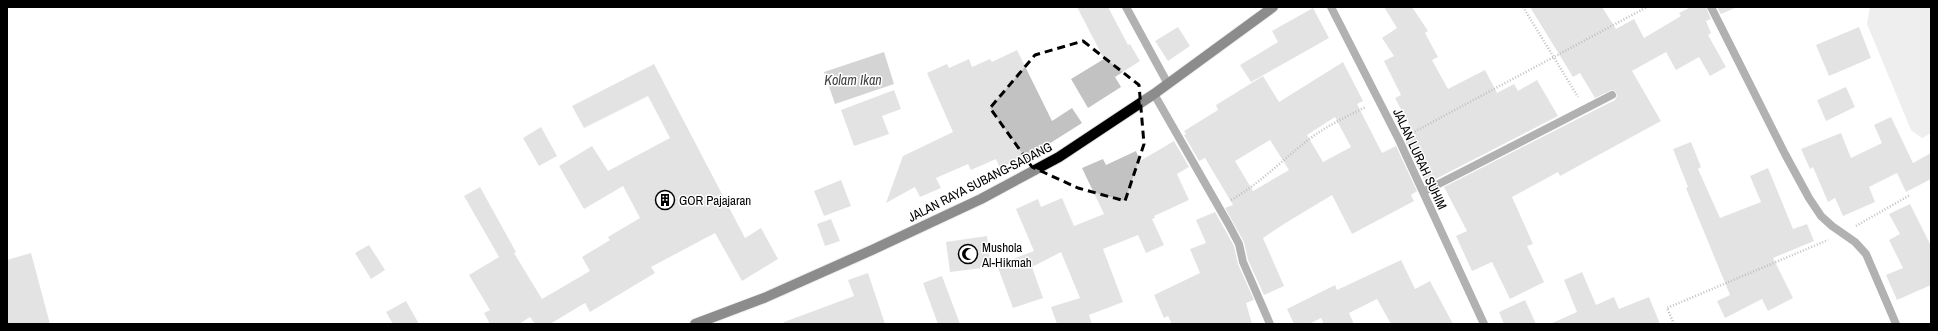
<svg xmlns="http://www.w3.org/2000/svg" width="1938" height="331" font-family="'Archivo Narrow',sans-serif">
<rect width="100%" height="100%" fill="#fff"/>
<path fill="#d9d9d9" d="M 1870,7 L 1931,7 L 1931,133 L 1922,138 L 1911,130 L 1867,24 Z"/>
<path fill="#a0a0a0" d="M 884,52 L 894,84 L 835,104 L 824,72 Z"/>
<path fill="#c2c2c2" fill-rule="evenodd" d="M 1077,7 L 1108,7 L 1128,45 L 1130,44 L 1140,61 L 1115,77 L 1121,87 L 1088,108 L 1071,79 L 1104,59 Z
M 1384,7 L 1412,7 L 1428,31 L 1425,33 L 1438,57 L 1432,60 L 1448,89 L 1485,70 L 1497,93 L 1514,84 L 1518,91 L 1537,80 L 1558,116 L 1426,184 L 1405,141 L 1415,136 L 1395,98 L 1401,95 L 1384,61 L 1394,56 L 1382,38 L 1397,28 Z
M 1530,7 L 1602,7 L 1616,29 L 1634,19 L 1644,38 L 1681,16 L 1679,13 L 1691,7 L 1706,7 L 1711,19 L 1706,21 L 1711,33 L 1708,35 L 1726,67 L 1710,76 L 1699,57 L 1676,70 L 1666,52 L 1632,71 L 1661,121 L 1560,176 L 1558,172 L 1512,197 L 1533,244 L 1527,246 L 1544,282 L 1510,299 L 1492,262 L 1472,271 L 1456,236 L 1467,231 L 1444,187 L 1615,100 L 1617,96 L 1615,91 L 1612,90 L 1595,98 L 1580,73 L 1573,77 Z
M 1717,7 L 1737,7 L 1721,14 Z
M 1313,8 L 1329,38 L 1251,82 L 1240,65 L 1278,42 L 1272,31 Z
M 1178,27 L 1190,46 L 1168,61 L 1155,41 Z
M 1859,27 L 1871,58 L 1829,76 L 1816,45 Z
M 1017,50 L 1052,121 L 1072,108 L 1082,123 L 1044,147 L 1000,168 L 996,159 L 971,170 L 968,164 L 936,178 L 941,188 L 920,197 L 915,187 L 886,203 L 903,156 L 953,132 L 927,73 L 947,64 L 949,68 L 969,59 L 972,67 L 990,59 L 992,62 Z
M 1343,62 L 1363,101 L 1357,104 L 1382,153 L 1396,146 L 1417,191 L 1411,195 L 1414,201 L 1352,234 L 1332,195 L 1284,224 L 1263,238 L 1284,286 L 1264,295 L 1248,260 L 1244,242 L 1225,208 L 1233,205 L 1205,158 L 1199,161 L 1184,135 L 1186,134 L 1184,131 L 1218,110 L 1216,105 L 1263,76 L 1279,102 ZM 1335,117 L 1351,147 L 1323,162 L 1307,135 ZM 1270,140 L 1289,170 L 1253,191 L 1235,161 Z
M 654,64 L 745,238 L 761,228 L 778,259 L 742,281 L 715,233 L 651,267 L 655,273 L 590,312 L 585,303 L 550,324 L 535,324 L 530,317 L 519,324 L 490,324 L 484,313 L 490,310 L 469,275 L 499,257 L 464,196 L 480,187 L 516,252 L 514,253 L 542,299 L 590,271 L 582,257 L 610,240 L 608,237 L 640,218 L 623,186 L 584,209 L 559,166 L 592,146 L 608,171 L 670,138 L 648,96 L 584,128 L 572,106 Z
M 1846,87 L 1855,107 L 1826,121 L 1817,100 Z
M 894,90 L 901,109 L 882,116 L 889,134 L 854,146 L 841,110 Z
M 1891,117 L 1913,163 L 1931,153 L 1931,179 L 1906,192 L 1897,173 L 1869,187 L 1875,202 L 1843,216 L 1835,198 L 1828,202 L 1813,167 L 1810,169 L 1801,149 L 1841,133 L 1851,158 L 1882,143 L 1874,125 Z
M 541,127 L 557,156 L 539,166 L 523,138 Z
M 1174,141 L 1189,167 L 1177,174 L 1189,200 L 1154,216 L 1155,218 L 1152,219 L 1164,245 L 1146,253 L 1138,235 L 1103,249 L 1123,302 L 1089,315 L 1092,324 L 1057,324 L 1051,307 L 1080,298 L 1061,252 L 1032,267 L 1043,298 L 1013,308 L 997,265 L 1034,251 L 1016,209 L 1038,199 L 1041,207 L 1062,198 L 1074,226 L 1104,214 L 1082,168 L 1103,159 L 1106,165 L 1136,151 L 1140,161 Z
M 1691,142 L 1701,167 L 1698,169 L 1720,218 L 1761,202 L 1750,176 L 1768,168 L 1793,229 L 1807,224 L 1814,241 L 1773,258 L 1793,298 L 1768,311 L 1762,299 L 1725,318 L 1717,301 L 1730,295 L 1686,188 L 1688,187 L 1673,149 Z
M 841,180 L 851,206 L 824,216 L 814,191 Z
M 1910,204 L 1931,246 L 1931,285 L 1897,300 L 1886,275 L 1903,268 L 1889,240 L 1900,234 L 1889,214 Z
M 1215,212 L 1234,246 L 1238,264 L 1254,300 L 1246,303 L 1252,324 L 1172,324 L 1168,316 L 1164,318 L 1154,295 L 1200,273 L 1190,249 L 1206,243 L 1196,220 Z
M 831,219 L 840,241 L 825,246 L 817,224 Z
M 987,236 L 991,267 L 950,272 L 946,242 Z
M 369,245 L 385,270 L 371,279 L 355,253 Z
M 31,253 L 50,324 L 7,324 L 7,260 Z
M 1401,260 L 1415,289 L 1430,281 L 1453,324 L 1391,324 L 1377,299 L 1349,313 L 1354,324 L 1324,324 L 1321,318 L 1309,324 L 1294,324 L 1287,309 L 1335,285 L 1337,290 Z
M 1582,272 L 1596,305 L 1614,297 L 1619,309 L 1649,297 L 1660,324 L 1550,324 L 1577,312 L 1564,280 Z
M 868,273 L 885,324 L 785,324 L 784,322 L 854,296 L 848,280 Z
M 942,276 L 960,324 L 938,324 L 923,283 Z
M 1525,300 L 1536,324 L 1504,324 L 1499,312 Z
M 406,301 L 419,324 L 393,324 L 386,312 Z"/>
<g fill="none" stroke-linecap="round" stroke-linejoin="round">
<defs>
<path id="primary" d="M 695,324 L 764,298 L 872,250 L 981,199 L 1059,157 L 1154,94 L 1273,7"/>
</defs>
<use href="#primary" stroke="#dbdbdb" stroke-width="12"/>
<path stroke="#747474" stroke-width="2.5" stroke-dasharray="1 2" stroke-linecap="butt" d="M 1523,7 L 1578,97
M 1412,133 L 1647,7
M 1231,200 C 1261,183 1284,158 1312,137 C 1329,125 1347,116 1366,107
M 1856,226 L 1910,195
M 1674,324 L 1667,308 L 1828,240"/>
<path stroke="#525252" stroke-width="8" d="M 1126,7 L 1168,84
M 1331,7 L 1399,140 L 1484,324
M 1711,7 L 1785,154 L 1809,198 L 1821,216 L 1832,226 L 1855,242 L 1866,254 L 1896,324
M 1154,94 L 1229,225 L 1239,244 L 1243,262 L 1270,324
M 1423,192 L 1612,95"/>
<use href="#primary" stroke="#000" stroke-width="10"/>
</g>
<path d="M0 0H1938V331H0ZM 1083,41 L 1139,85 L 1144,144 L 1125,201 L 1078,188 L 1032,167 L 990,108 L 1035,55 Z" fill="#fff" fill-opacity=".55" fill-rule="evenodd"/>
<path fill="none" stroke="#000" stroke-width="3" stroke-dasharray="8 5" stroke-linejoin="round" d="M 1083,41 L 1139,85 L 1144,144 L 1125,201 L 1078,188 L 1032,167 L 990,108 L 1035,55 Z"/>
<defs>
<symbol id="building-ring" viewBox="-11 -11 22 22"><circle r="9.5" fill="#fff" stroke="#000" stroke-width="1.5"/><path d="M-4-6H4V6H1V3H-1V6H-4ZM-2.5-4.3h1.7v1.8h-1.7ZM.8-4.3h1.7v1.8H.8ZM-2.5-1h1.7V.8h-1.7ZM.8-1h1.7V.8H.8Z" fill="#000"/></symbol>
<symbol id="mosque-ring" viewBox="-11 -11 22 22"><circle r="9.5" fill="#fff" stroke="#000" stroke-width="1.5"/><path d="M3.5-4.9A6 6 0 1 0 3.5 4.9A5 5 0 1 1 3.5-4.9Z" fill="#000"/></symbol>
</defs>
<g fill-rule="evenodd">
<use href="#building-ring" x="654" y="189" width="22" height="22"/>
<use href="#mosque-ring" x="957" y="243" width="22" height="22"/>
</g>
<g text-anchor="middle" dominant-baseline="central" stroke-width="3" stroke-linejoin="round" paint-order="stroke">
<g font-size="13" fill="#000" stroke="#fff">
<text transform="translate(1420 159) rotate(65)">JALAN LURAH SUHIM</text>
<text transform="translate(980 182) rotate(-27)">JALAN RAYA SUBANG-SADANG</text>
</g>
<g font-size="13" fill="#000" stroke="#fff" text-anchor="start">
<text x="679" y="200">GOR Pajajaran</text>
<text x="982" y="247">Mushola<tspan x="982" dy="15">Al-Hikmah</tspan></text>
</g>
<g font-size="14" font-style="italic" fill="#414141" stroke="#fff">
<text x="853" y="80">Kolam Ikan</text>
</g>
</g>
<rect width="1938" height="331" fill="none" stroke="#000000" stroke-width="16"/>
</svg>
